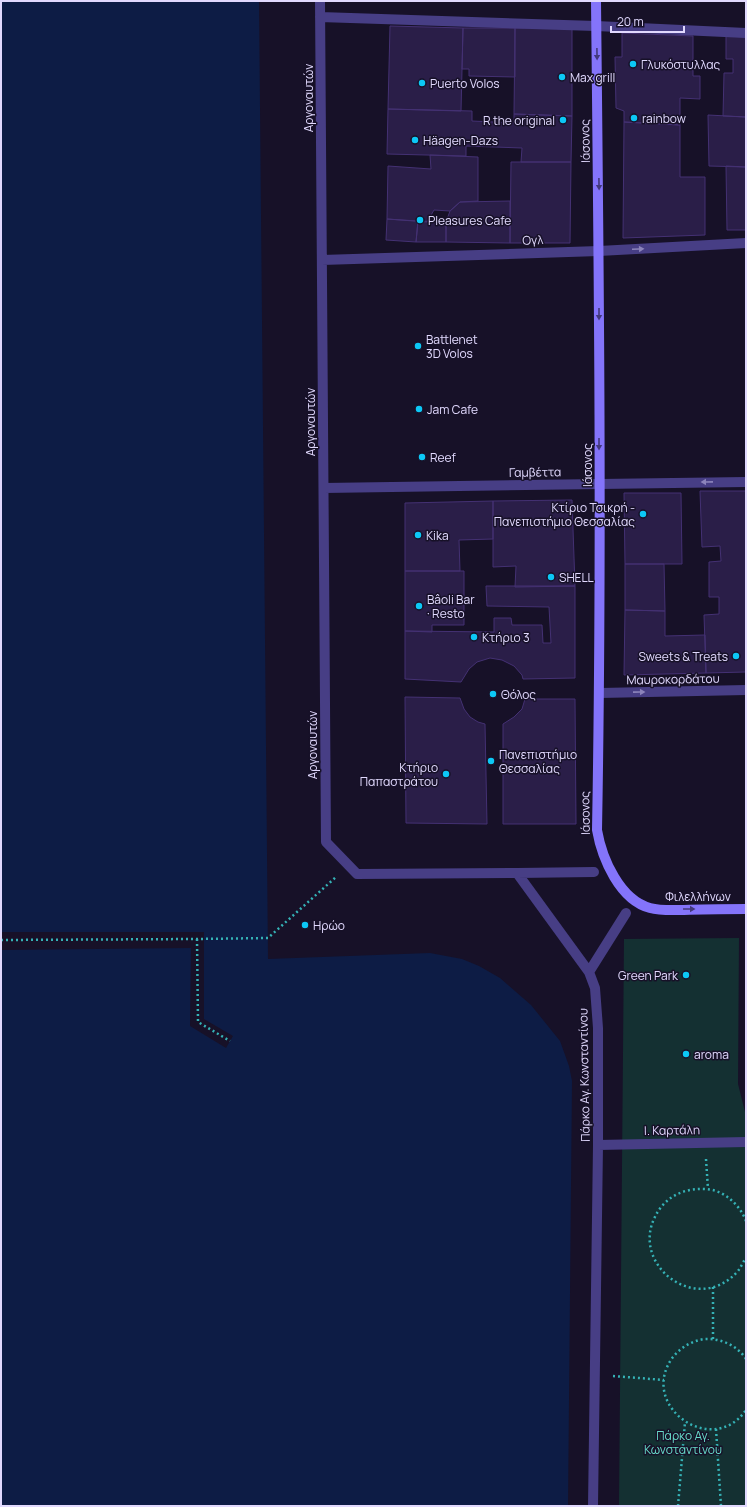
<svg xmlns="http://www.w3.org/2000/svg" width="747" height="1507" font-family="Manrope,sans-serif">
<rect width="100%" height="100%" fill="#171128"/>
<path fill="#143032" d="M 739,938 L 738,1084 L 746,1116 L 746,1506 L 619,1506 L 624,939 Z"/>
<path fill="#0d1c45" d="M 1,1 L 259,1 L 268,959 L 430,953 L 462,959 L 479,966 L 500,978 L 531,1005 L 560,1041 L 569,1066 L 572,1081 L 568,1506 L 1,1506 Z"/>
<path fill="#171128" d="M 1,932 L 204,932 L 204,1019 L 233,1036 L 226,1048 L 190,1026 L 191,948 L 1,950 Z"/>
<path fill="#2a1e48" stroke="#443173" d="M 390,26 L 463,28 L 461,111 L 388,109 Z
M 463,28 L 515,28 L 515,77 L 469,76 L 469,69 L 462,69 Z
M 515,28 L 572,28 L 572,116 L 514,114 Z
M 622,33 L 693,36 L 693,76 L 700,76 L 700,99 L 680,98 L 680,125 L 624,122 L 624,111 L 616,108 L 615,57 L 622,57 Z
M 726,36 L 746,37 L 746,117 L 723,116 L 724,73 L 733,73 L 733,59 L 726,59 Z
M 388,109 L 472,111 L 472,121 L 514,123 L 514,114 L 572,116 L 571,162 L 521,162 L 522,148 L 466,146 L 466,156 L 387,154 Z
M 708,115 L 746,117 L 746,167 L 709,166 Z
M 624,122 L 680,125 L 680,177 L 705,177 L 705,235 L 623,238 Z
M 430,155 L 478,157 L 478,201 L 460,202 L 450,211 L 434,210 L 427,222 L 387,219 L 388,166 L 431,169 Z
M 511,162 L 571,162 L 570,243 L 510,243 Z
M 726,166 L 746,167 L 746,230 L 727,230 Z
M 510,201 L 510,243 L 446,242 L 446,222 L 450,211 L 460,202 Z
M 387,219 L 418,221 L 416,242 L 386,240 Z
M 418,221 L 446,222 L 446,242 L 416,242 Z
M 700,491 L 746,491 L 746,672 L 706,673 L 704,615 L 719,614 L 719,597 L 709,597 L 709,562 L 721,561 L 720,546 L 702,547 Z
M 624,493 L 681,493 L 682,564 L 625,564 Z
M 572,500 L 575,586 L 515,587 L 516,566 L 493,567 L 493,501 Z
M 493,501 L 493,539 L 459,540 L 460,571 L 405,571 L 405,503 Z
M 625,564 L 664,564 L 665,611 L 625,610 Z
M 405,571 L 464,571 L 464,625 L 432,625 L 432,632 L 405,631 Z
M 486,586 L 575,586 L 575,678 L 523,679 L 522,675 L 514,666 L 502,660 L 490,658 L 477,662 L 469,669 L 461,682 L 405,679 L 405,631 L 494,632 L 494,618 L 511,618 L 512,625 L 542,625 L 543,643 L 551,643 L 549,607 L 487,606 Z
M 625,610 L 665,611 L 665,636 L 705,635 L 706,673 L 624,675 Z
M 405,697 L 460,698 L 464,709 L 470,717 L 478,722 L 485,724 L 487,824 L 406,823 Z
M 525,699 L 575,699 L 576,824 L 503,824 L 503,724 L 514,717 L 522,709 Z"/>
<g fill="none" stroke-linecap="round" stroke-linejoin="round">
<path stroke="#35b2b6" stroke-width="2.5" stroke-dasharray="2 3" stroke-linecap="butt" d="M 197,939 L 198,1022 L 230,1041
M 1,940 L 197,939 L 268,938 L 336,877
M 706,1159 L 708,1189
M 746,1221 C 740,1205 724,1190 706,1189 C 689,1188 673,1193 662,1206 C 620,1258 695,1320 738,1271 C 741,1267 743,1262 746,1258
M 713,1287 L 713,1339
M 746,1359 C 737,1345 720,1338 704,1339 C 692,1341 681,1347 673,1357 C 637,1405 712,1459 746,1410
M 613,1376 L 664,1380
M 716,1429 L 721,1506
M 678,1506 L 685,1422"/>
<path stroke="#473e85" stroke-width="10" d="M 320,1 L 326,842 L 357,874 L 517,873 L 589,972 L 595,988 L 598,1028 L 598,1145 L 593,1506
M 320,17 L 596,26
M 322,260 L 599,251
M 324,488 L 600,484
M 517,873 L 594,872
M 589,972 L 626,913
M 598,1145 L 746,1142"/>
<path stroke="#473e85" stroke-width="10" d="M 596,26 L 746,33
M 599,251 L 746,243
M 600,484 L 746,482
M 600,693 L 746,690"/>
<path stroke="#8474fa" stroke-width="10" d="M 596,1 C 599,277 602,554 597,830 C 602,859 620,900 650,908 C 661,911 673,910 684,910 C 705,909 725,909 746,909"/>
</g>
<defs><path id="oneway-solid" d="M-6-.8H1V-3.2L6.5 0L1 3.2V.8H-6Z"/></defs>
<g fill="#43397c">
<use href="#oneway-solid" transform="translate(597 54) rotate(89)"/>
<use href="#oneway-solid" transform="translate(599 184) rotate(89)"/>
<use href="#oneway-solid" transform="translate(599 314) rotate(90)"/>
<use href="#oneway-solid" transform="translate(599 444) rotate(90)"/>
<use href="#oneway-solid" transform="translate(689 909)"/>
</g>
<g fill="#8c84bb">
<use href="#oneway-solid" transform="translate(638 249) rotate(-3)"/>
<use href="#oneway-solid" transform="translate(707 482) rotate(179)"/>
<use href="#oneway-solid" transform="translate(639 692) rotate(-1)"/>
</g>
<g fill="#0cc8f6" stroke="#171128" stroke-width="1.5">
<circle cx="633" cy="64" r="4"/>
<circle cx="562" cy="77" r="4"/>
<circle cx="422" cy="83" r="4"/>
<circle cx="634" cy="118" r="4"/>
<circle cx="563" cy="120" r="4"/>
<circle cx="415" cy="140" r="4"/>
<circle cx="420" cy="220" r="4"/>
<circle cx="418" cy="346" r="4"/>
<circle cx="419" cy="409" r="4"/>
<circle cx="422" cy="457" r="4"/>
<circle cx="643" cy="514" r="4"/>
<circle cx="418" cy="535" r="4"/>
<circle cx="551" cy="577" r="4"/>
<circle cx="419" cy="606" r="4"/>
<circle cx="474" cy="637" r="4"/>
<circle cx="736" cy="656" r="4"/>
<circle cx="493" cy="694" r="4"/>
<circle cx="491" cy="761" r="4"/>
<circle cx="446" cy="774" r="4"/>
<circle cx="305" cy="925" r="4"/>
<circle cx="686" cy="975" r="4"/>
<circle cx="686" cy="1054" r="4"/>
</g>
<g text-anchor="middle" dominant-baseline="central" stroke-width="3" stroke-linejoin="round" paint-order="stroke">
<g font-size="12" fill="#e1d9fe" stroke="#171128" text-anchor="start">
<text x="641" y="64">Γλυκόστυλλας</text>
<text x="570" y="77">Max grill</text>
<text x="430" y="83">Puerto Volos</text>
<text x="642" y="118">rainbow</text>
<text x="555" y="120" text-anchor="end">R the original</text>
<text x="423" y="140">Häagen-Dazs</text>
<text x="428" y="220">Pleasures Cafe</text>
<text x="426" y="339">Battlenet<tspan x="426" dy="14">3D Volos</tspan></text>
<text x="427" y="409">Jam Cafe</text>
<text x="430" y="457">Reef</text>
<text x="635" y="507" text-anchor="end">Κτίριο Τσικρή -<tspan x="635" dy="14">Πανεπιστήμιο Θεσσαλίας</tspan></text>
<text x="426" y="535">Kika</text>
<text x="559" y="577">SHELL</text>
<text x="427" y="599">Bâoli Bar<tspan x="427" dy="14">· Resto</tspan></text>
<text x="482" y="637">Κτήριο 3</text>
<text x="728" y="656" text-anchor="end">Sweets &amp; Treats</text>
<text x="501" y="694">Θόλος</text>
<text x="499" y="754">Πανεπιστήμιο<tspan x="499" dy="14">Θεσσαλίας</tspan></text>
<text x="438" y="767" text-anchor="end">Κτήριο<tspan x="438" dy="14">Παπαστράτου</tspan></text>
<text x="313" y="925">Ηρώο</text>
<text x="678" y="975" text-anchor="end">Green Park</text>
<text x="694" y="1054">aroma</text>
</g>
<g font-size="12" fill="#e1d9fe" stroke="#171128">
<text transform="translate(308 98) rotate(-90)">Αργοναυτών</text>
<text transform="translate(585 141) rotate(-91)">Ιάσονος</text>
<text transform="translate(533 240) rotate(-2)">Ογλ</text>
<text transform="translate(310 422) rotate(-90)">Αργοναυτών</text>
<text transform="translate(587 465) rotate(-90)">Ιάσονος</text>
<text transform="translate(535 472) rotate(-1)">Γαμβέττα</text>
<text transform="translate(673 679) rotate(-1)">Μαυροκορδάτου</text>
<text transform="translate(312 745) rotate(-90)">Αργοναυτών</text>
<text transform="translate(585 813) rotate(-91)">Ιάσονος</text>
<text x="698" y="896">Φιλελλήνων</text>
<text transform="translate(584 1075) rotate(-91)">Πάρκο Αγ. Κωνσταντίνου</text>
<text transform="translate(672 1130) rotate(-1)">Ι. Καρτάλη</text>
</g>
<g font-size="12" fill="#67dcca" stroke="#171128">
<text x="683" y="1435">Πάρκο Αγ.<tspan x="683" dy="14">Κωνσταντίνου</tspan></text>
</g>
</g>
<rect width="747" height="1507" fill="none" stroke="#e1d9fe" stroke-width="4"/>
<path d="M611 26v6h73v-6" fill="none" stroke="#e1d9fe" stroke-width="2"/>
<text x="617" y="26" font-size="12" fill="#e1d9fe" stroke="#171128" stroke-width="3" paint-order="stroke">20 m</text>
</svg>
